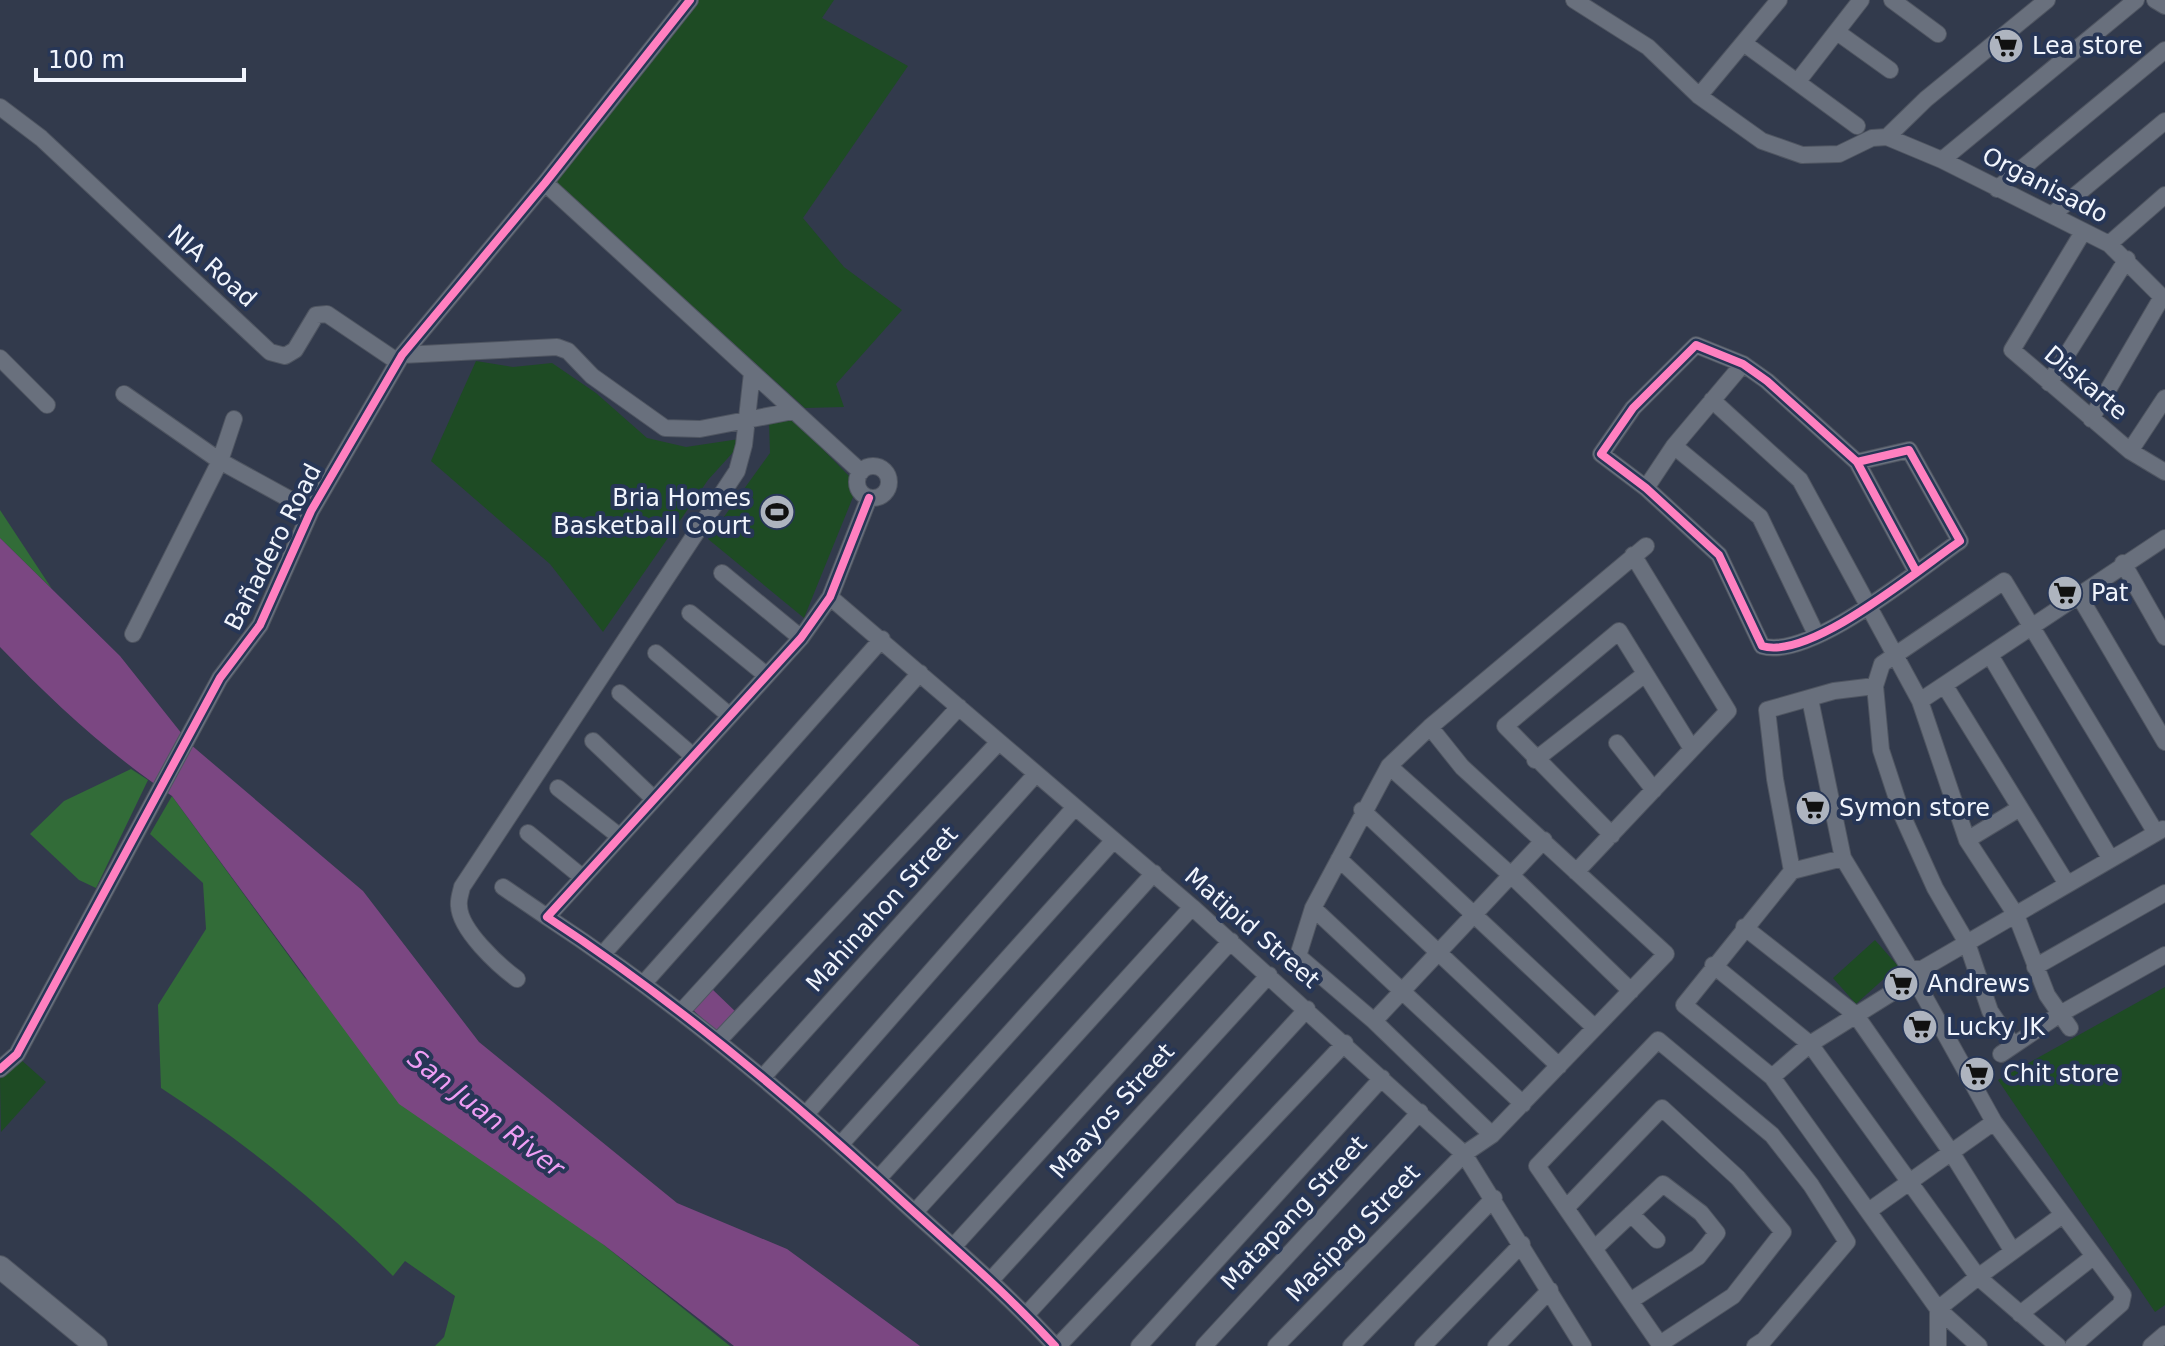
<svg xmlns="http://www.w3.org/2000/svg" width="2165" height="1346" font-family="'DejaVu Sans',sans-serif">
<rect width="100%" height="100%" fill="#323a4c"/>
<path fill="#1e4b24" d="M 696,0 L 834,0 L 822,18 L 908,66 L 803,218 L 844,267 L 902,310 L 836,384 L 844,407 L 805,408 L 550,178 Z
M 476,361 L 513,367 L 552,363 L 596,393 L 647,438 L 686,447 L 746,438 L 708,480 L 603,632 L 550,564 L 431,461 Z
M 794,420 L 849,476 L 855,492 L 804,618 L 708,539 L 770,453 L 769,421 Z
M 1875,940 L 1898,966 L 1856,1004 L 1833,978 Z
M 2165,987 L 2165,1305 L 2155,1312 L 1998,1080 Z
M 19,1058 L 46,1082 L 1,1132 L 0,1079 Z"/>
<path fill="#326c38" d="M 0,510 L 52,589 L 0,538 Z
M 131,769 L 148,780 L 96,888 L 79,880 L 30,834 L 64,801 Z
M 172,796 L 305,978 L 604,1245 L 730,1346 L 435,1346 L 444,1337 L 455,1296 L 405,1261 L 393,1276 C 322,1205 246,1143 161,1088 L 158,1005 L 206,929 L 203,883 L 150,834 Z"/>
<path fill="#7b4782" d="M 0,538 L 120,656 L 190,744 L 363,891 L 479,1042 L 677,1203 L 787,1249 L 920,1346 L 734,1346 L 604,1245 L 399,1104 L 172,796 C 108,753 53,702 0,647 Z
M 712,989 L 738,1014 L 722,1036 L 693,1010 Z"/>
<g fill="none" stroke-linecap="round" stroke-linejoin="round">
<defs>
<path id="minor" d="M 1574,0 L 1648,47 L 1699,96 L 1762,141 L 1802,155 L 1839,154 L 1872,138 L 1887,137 L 1942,160 L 2109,244 L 2165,300
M 1892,0 L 1938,34
M 2155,0 L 2165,6
M 1837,32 L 1890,70
M 1745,44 L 1857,126
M 1798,81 L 1861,0
M 1699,96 L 1779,0
M 0,107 L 41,138 L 270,352 L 285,356 L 295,350 L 316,315 L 327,314 L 398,362
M 1887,137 L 1926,99 L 2047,0
M 1942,160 L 2136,0
M 545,183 L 861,472
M 1997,189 L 2165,50
M 2053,214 L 2165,121
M 2083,232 L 2012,350 L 2130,451 L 2165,472
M 2109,244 L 2165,195
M 402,355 L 557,347 L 568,351 L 592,376 L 665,428 L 700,429 L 793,411
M 0,358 L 47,405
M 2049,383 L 2127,259
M 124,394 L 220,461 L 311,511
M 1712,400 L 1800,480 L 1920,701 L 1967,840 L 2016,915 L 2047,995 L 2070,1028
M 2091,419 L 2162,297
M 1674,446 L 1760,517 L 1816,634
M 2130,451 L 2165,398
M 1857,462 L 1909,450 L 1960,541 C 1919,569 1810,661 1762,646 L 1719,555 L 1646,488 L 1601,454 L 1633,408 L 1696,345 L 1743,364 L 1767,381 L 1857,462 L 1916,571
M857 482a16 16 0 1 1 32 0a16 16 0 1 1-32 0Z
M 1646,488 L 1674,446 L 1743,364
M 869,498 L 830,597 L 801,638 L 547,917 C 666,995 774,1084 879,1180 C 938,1235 1000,1286 1055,1346
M 2123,563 L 2165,637
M 722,573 L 801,638
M 2078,594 L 2165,742
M 830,597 L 1192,907 L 1464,1154 L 1583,1346
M 690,613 L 766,675
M 133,634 L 220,461 L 234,419
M 656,653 L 730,716
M 1990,655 L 2110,858
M 1945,686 L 2067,884
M 620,693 L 693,756
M 1810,699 L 1843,858 L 1910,969 L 1909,982 L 1921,984 L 1925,977 L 1922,969 L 1910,969
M 1920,701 L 2165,538
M 593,741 L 654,799
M 1617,743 L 1654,790
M 1535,760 L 1645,674
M 1389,766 L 1512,876 L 1631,991
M 558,788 L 619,836
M 1362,810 L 1593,1026
M 528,833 L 582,877
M 1612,835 L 1505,726 L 1619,631 L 1692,749
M 1967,840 L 2020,808
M 1843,858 L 1792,871 L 1684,1005 L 1772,1077 L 1938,1309 L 1979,1346
M 1339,859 L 1559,1066
M 1792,871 L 1775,779 L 1767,710 L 1834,691 L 1875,686
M 1576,872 L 1728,711 L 1633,555
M 503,887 L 547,917
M 1313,908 L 1523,1104
M 1744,927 L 1855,1014 L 1951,1152 L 2012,1250
M 603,954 L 882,639
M 1713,965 L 1810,1044 L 1978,1277 L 1938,1309 L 1938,1346
M 2035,967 L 2165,893
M 1922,969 L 2163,829
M 517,979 C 498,965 460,930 459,906 C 458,900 461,892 462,887 L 737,471 L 744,445 L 752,373
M 644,983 L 920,673
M 1918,985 L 1994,1122 L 2123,1295 L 2121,1304 L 2073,1346
M 681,1012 L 959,707
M 1374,1021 L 1544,840
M 719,1040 L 998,743
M 2013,1045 L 1990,1011 L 1967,943 L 1935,888 L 1903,817 L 1881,750 L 1875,686 L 1882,664 L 2004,581 L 2156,833
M 2001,1054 L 2060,1014 L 2165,955
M 0,1069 L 17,1054 L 220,678 L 260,625 L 311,511 L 402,355 L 545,183 L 690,0
M 763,1077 L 1036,774
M 1772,1077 L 1810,1044 L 1909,982
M 807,1113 L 1075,807
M 1492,1135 L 1374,1021 L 1298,956 L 1313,908 L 1389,766 L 1430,727 L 1646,546
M 841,1144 L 1113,841
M 878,1179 L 1154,873
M 1566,1208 L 1662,1108 L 1738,1178 L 1783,1232 L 1733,1296 L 1660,1344
M 1870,1210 L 1994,1122
M 915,1212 L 1192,907
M 1631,1214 L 1657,1240
M 953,1247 L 1231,941
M 1594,1249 L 1663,1184 L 1701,1213 L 1717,1233 L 1698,1257 L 1630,1301
M 991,1280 L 1269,975
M 2020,1314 L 2093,1257
M 1026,1315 L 1307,1009
M 1058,1346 L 1345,1043
M 1139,1346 L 1382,1078
M 1204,1346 L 1420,1112
M 1276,1346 L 1464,1154 L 1492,1135 L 1666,954 L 1462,767 L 1430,727
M 1351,1346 L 1494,1198
M 1423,1346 L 1522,1244
M 1496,1346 L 1550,1290
M 1661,1346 L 1537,1166 L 1658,1040 L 1772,1135 L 1811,1185 L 1847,1242 L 1764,1340 L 1755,1346
M 2058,1346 L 1978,1277 L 2061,1216
M 2151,1346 L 2165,1334"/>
<path id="secondary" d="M 0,1267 L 96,1346"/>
</defs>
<use href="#minor" stroke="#4f5561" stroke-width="18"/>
<use href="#secondary" stroke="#4f5561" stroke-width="24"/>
<use href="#minor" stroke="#69707d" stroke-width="16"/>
<use href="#secondary" stroke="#69707d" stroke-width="22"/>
<defs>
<path id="cycleway" d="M 1857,462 L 1909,450 L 1960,541 C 1919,569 1810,661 1762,646 L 1719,555 L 1646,488 L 1601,454 L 1633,408 L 1696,345 L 1743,364 L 1767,381 L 1857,462 L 1916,571
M 869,498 L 830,597 L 801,638 L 547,917 C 666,995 774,1084 879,1180 C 938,1235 1000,1286 1055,1346
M 0,1069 L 17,1054 L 220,678 L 260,625 L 311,511 L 402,355 L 545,183 L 690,0"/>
</defs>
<use href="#cycleway" stroke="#273656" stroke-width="13"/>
<use href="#cycleway" stroke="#ff80c0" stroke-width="8"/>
</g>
<defs>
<symbol id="supermarket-disc" viewBox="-11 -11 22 22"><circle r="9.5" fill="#aeb4bf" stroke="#273656"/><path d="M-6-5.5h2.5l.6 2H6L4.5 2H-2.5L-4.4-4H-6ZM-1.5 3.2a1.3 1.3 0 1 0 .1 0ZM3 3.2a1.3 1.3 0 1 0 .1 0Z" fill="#111"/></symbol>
<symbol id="stadium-disc" viewBox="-11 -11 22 22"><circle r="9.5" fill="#aeb4bf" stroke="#273656"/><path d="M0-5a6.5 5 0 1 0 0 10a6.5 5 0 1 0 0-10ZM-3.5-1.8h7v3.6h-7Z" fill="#111"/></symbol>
</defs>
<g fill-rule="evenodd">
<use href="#supermarket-disc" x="1986" y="26" width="40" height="40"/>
<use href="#stadium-disc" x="757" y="492" width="40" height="40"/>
<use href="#supermarket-disc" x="2045" y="573" width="40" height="40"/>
<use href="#supermarket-disc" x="1793" y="788" width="40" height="40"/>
<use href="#supermarket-disc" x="1881" y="964" width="40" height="40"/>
<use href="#supermarket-disc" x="1900" y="1007" width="40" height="40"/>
<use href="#supermarket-disc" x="1957" y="1054" width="40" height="40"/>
</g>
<g text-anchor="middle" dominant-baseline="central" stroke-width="8" stroke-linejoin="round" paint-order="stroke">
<g font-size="24" fill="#f1f5fd" stroke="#273656" text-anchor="start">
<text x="2032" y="46">Lea store</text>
<text x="751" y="498" text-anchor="end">Bria Homes<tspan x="751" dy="28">Basketball Court</tspan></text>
<text x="2091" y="593">Pat</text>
<text x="1839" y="808">Symon store</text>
<text x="1927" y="984">Andrews</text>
<text x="1946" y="1027">Lucky JK</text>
<text x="2003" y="1074">Chit store</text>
</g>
<g font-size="24" fill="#f1f5fd" stroke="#273656">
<text transform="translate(2045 185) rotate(27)">Organisado</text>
<text transform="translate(212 266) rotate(42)">NIA Road</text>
<text transform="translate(2086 383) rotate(40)">Diskarte</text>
<text transform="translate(273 547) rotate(-63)">Bañadero Road</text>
<text transform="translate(882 909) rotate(-48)">Mahinahon Street</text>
<text transform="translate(1252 928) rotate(41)">Matipid Street</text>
<text transform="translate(1112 1111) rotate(-48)">Maayos Street</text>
<text transform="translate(1294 1213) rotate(-47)">Matapang Street</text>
<text transform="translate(1353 1233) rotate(-46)">Masipag Street</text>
</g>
<g font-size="26" font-style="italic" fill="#ef9ef5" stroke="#273656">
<text transform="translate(486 1113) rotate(38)">San Juan River</text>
</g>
</g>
<path d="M36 68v12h208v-12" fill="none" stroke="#f1f5fd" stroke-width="4"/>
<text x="48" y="68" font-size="24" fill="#f1f5fd" stroke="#273656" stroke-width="6" paint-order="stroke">100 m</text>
</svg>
